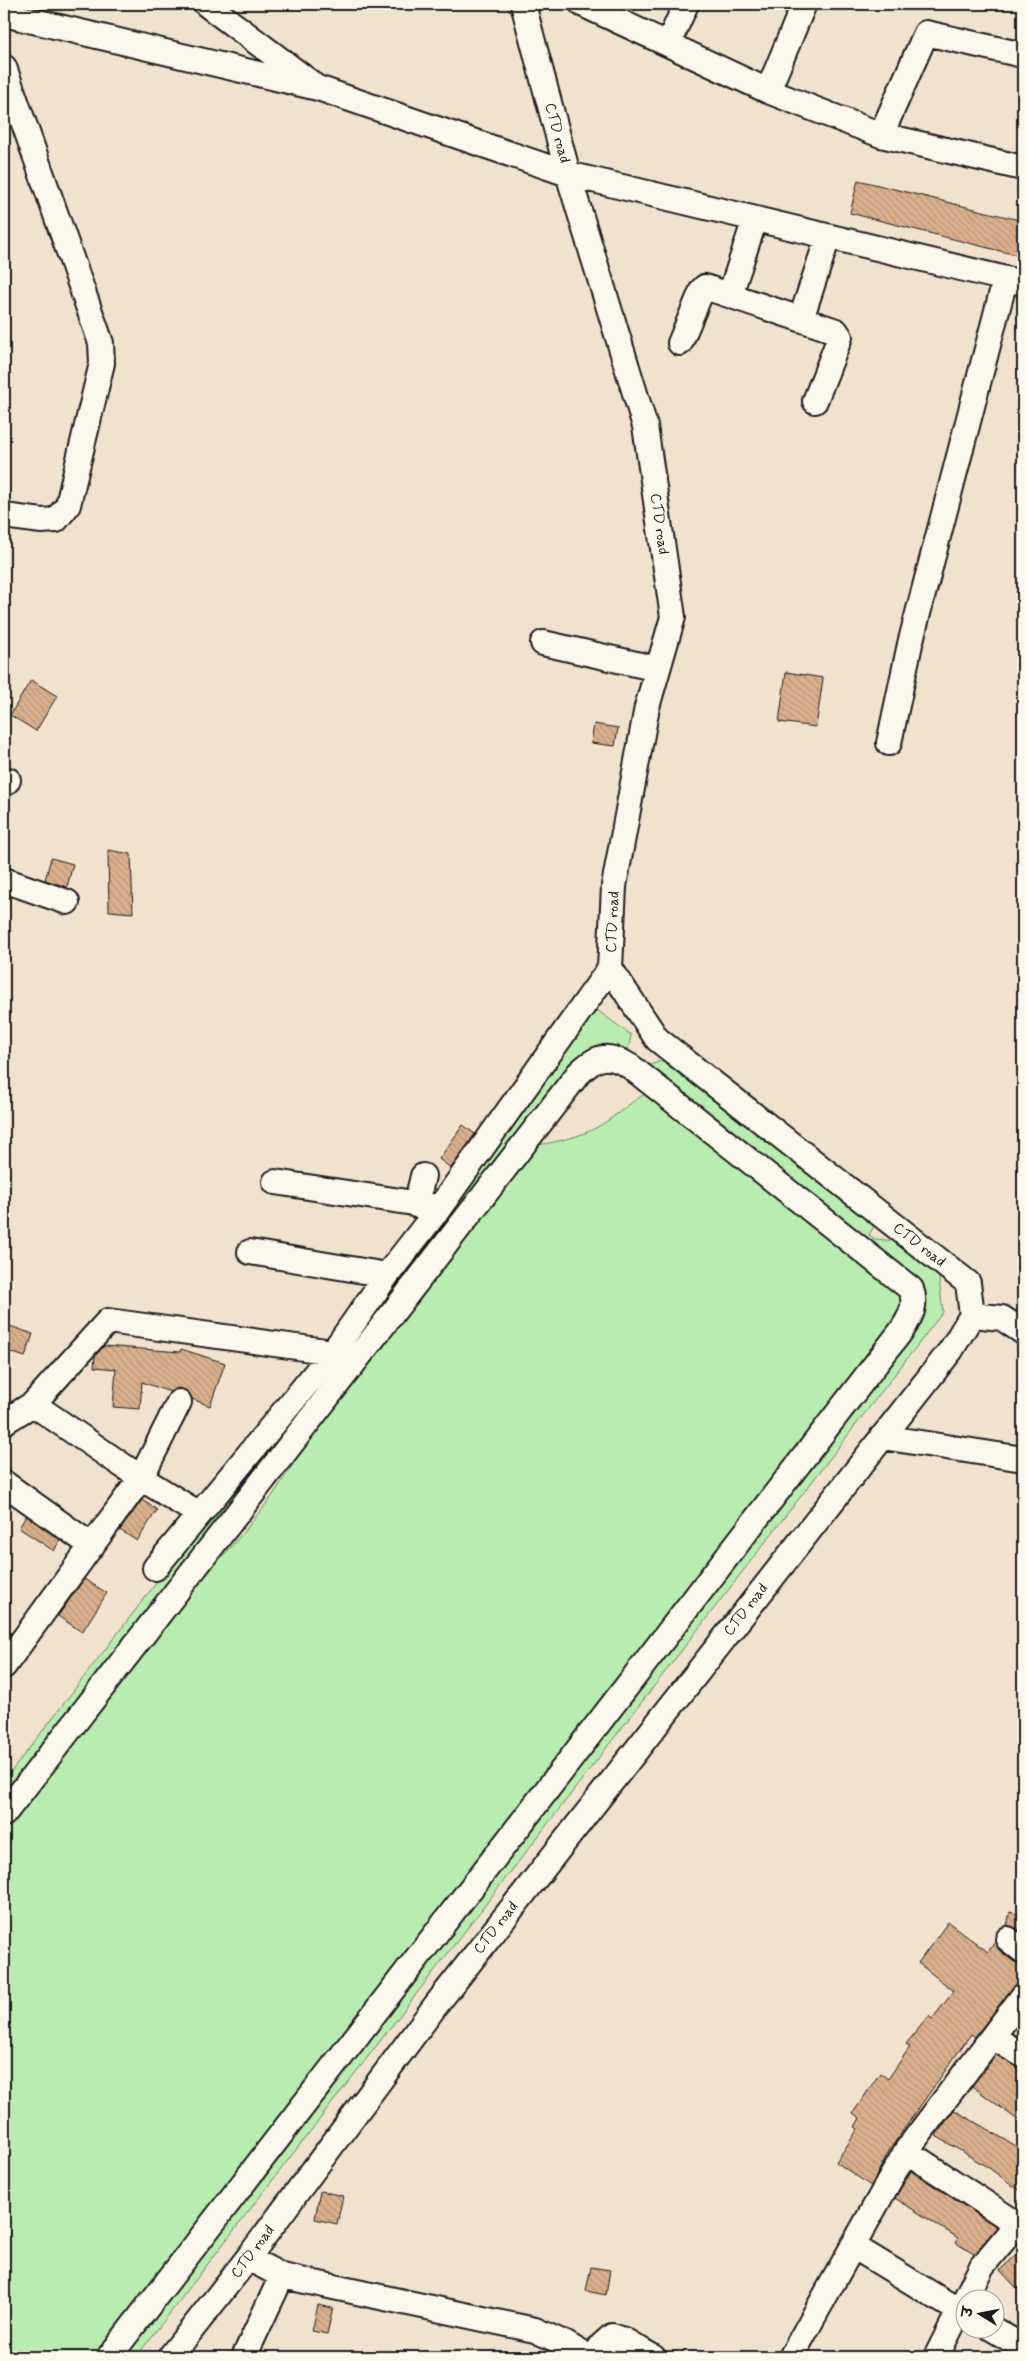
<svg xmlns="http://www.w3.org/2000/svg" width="1027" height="2361" font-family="Mynerve,'Playpen Sans Deva',sans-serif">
<defs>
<pattern id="building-back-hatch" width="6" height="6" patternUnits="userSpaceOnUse" patternTransform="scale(1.25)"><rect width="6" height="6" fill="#daaf8b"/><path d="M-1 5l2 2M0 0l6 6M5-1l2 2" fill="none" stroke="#ba9677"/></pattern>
</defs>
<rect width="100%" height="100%" fill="#f1e1cf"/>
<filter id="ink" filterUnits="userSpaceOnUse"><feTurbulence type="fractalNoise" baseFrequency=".02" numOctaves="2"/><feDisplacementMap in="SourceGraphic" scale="10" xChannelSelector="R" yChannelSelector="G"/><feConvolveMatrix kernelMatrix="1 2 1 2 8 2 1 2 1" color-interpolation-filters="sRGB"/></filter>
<g filter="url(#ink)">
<path fill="#b8edaf" stroke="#6a8466" d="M 597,1010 L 631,1035 L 628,1051 C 606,1055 600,1041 578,1059 L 4,1803 L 4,1781 Z
M 662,1061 L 874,1226 L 869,1235 L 875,1239 L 895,1241 L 938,1271 L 943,1312 L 136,2357 L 114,2357 L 919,1305 L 646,1066 Z
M 645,1094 L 654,1095 L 910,1303 L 100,2357 L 4,2357 L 4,1829 L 170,1615 L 237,1540 L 271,1498 L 321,1421 L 537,1145 C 562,1141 589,1135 610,1119 C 622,1111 632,1101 645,1094 Z"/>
<path fill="url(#building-back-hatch)" stroke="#1c1c1c" d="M 858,180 L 1023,221 L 1023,245 L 1020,256 L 850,213 Z
M 786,672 L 823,678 L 816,727 L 779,722 Z
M 31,680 L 57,696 L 36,731 L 10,715 Z
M 594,724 L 618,728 L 615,746 L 591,743 Z
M 108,850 L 131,854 L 133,913 L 109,911 Z
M 51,858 L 73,864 L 67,887 L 45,880 Z
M 463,1125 L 475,1134 L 451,1168 L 439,1159 Z
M 4,1324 L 33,1334 L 25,1357 L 4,1350 Z
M 104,1346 L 180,1352 L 181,1349 L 225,1363 L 210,1406 L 192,1399 L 185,1390 L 178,1388 L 170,1392 L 142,1382 L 140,1409 L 113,1407 L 116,1369 L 94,1367 L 95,1356 Z
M 142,1500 L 157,1510 L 137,1541 L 120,1530 Z
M 26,1516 L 60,1540 L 54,1551 L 19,1528 Z
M 84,1579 L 107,1593 L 82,1632 L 58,1616 Z
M 1010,1912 L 1023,1916 L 1023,1934 L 1016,1928 L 1007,1926 Z
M 948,1922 L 988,1952 L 995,1942 L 999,1950 L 1014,1962 L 1023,1964 L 1023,1982 L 1012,1988 L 975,2037 L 971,2034 L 890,2149 L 871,2186 L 836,2162 L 858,2129 L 855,2127 L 860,2118 L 853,2113 L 880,2073 L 888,2079 L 910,2047 L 906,2044 L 929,2016 L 932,2019 L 954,1991 L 918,1963 Z
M 996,2055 L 1023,2069 L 1023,2124 L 972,2086 Z
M 954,2110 L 1023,2150 L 1023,2193 L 989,2168 L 936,2136 Z
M 911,2171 L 997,2227 L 974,2254 L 956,2243 L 958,2238 L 895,2198 Z
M 320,2191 L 343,2196 L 337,2224 L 315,2219 Z
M 1023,2249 L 1023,2295 L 1000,2270 Z
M 591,2267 L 610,2270 L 606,2295 L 586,2291 Z
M 318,2305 L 333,2308 L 327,2334 L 312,2331 Z"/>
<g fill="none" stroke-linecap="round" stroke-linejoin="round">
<defs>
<path id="minor" d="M 206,4 L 311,83
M 582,4 L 768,91 L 881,135 L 1023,168
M 4,14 L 318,88 L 568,174 L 1023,283
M 668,44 L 686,4
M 4,67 L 101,343 L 102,363 L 68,505 L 56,520 L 42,521 L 4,516
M 768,91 L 804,4
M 881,135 L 926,33 L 1023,55
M 730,295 L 755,219
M 801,319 L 828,237
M 680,343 L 702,290 L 705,287 L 836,331 L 840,337 L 815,401
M 543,643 L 658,669
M 889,743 L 910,644 L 1005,280
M 4,784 L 8,780
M 4,880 L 67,902
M 275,1182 L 440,1207
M 416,1205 L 423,1176
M 250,1252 L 387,1275
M 972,1315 L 1002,1318 L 1023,1332
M 33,1404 L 141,1478 L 199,1514
M 4,1422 L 33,1404 L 108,1321 L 333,1352 L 387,1275 L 440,1207 L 610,968
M 882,1437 L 1023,1459
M 4,1483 L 92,1546
M 155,1568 L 333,1352
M 4,1666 L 141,1478 L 179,1402
M 4,1814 L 578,1074 C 596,1056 607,1052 631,1067 L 911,1289 C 917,1305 911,1316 902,1330 L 109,2357
M 1008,1939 L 1023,1951
M 992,2037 L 1023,2055
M 906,2151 L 1023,2228
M 853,2246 L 964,2314
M 248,2258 L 282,2276 L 535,2330 L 566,2344 L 588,2357
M 991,2328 L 1023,2347
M 170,2357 L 248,2258 L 436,2005 L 951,1350 L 972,1315 L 968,1283 L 657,1039 L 610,968 L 614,886 L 647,707 L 673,617 L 645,426 L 568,174 L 523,4
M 244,2357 L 282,2276
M 594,2357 L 602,2345 L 612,2336 L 624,2340 L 653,2357
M 791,2357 L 906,2151 L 1023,1996
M 936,2357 L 982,2266 L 1018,2223"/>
</defs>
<use href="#minor" stroke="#1c1c1c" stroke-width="28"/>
<use href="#minor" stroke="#fbf7ec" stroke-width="24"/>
</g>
</g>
<g text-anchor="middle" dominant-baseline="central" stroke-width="4" stroke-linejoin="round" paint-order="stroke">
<g font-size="15" fill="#1c1c1c" stroke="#fbf7ec">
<text transform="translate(557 133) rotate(75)">CTD road</text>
<text transform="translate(659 524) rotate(82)">CTD road</text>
<text transform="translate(613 922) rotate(-87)">CTD road</text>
<text transform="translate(919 1245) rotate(38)">CTD road</text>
<text transform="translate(746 1610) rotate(-52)">CTD road</text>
<text transform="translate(496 1928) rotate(-52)">CTD road</text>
<text transform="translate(253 2252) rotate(-53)">CTD road</text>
</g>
</g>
<rect width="1027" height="2361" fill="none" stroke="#fbf7ec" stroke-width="20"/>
<rect x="10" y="10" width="1007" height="2341" fill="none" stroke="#1c1c1c" stroke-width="2" filter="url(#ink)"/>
<g transform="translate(980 2314) rotate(280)"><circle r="24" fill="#fbf7ec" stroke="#a29f99"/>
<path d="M0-4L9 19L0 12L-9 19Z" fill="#1c1c1c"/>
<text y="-8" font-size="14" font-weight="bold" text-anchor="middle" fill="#1c1c1c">उ</text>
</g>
</svg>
